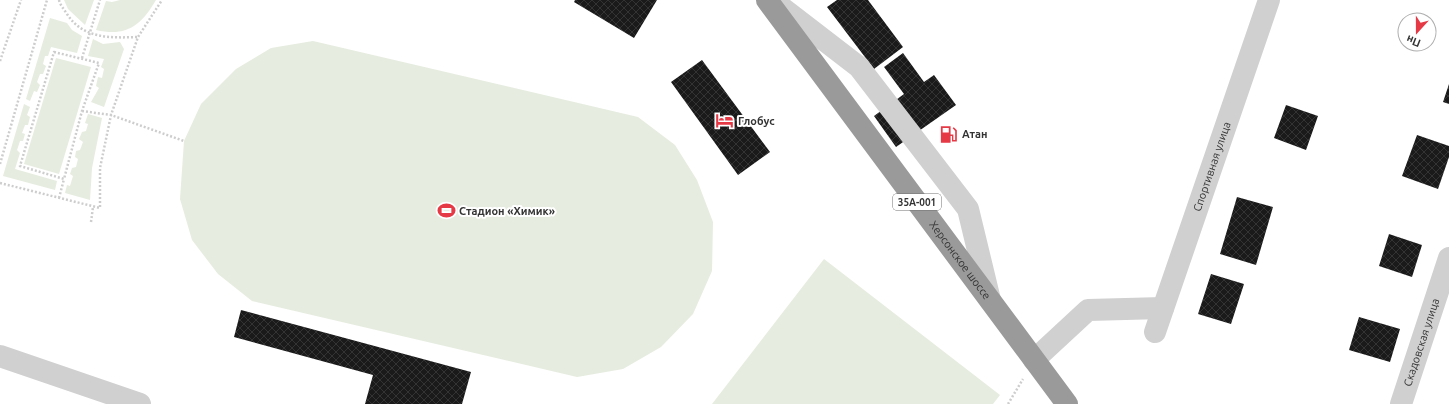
<svg xmlns="http://www.w3.org/2000/svg" width="1449" height="404" font-family="Ubuntu,sans-serif">
<defs>
<pattern id="building-cross-hatch" width="8" height="8" patternUnits="userSpaceOnUse"><rect width="8" height="8" fill="#1a1a1a"/><path d="M0 0l8 8M0 8l8-8" fill="none" stroke="#333"/></pattern>
</defs>
<rect width="100%" height="100%" fill="#fff"/>
<path fill="#e6ecdf" d="M 64,0 L 94,0 L 85,25 L 68,9 Z
M 120,0 L 156,0 C 141,26 126,37 96,30 L 106,1 L 112,2 Z
M 50,18 L 67,23 L 72,30 L 82,36 L 77,53 L 51,47 L 48,56 L 45,56 L 43,64 L 46,66 L 43,74 L 40,74 L 37,82 L 40,85 L 37,92 L 34,91 L 30,101 L 26,99 Z
M 93,39 L 103,44 L 120,42 L 124,49 L 104,107 L 91,102 L 99,88 L 96,86 L 98,77 L 102,78 L 104,69 L 101,67 L 104,59 L 88,56 Z
M 313,41 L 638,117 L 675,145 L 697,180 L 713,222 L 712,271 L 693,314 L 661,347 L 623,369 L 577,377 L 252,301 L 218,274 L 192,240 L 180,199 L 184,141 L 201,104 L 236,69 L 271,48 Z
M 56,58 L 91,67 L 59,174 L 24,164 Z
M 24,104 L 30,107 L 27,115 L 30,117 L 28,125 L 25,125 L 22,133 L 25,134 L 23,141 L 20,141 L 17,150 L 20,153 L 15,169 L 57,181 L 55,190 L 3,176 Z
M 88,114 L 102,118 L 92,168 L 90,200 L 65,193 L 67,185 L 70,186 L 73,176 L 70,174 L 72,168 L 76,167 L 78,159 L 75,157 L 76,151 L 80,150 L 83,142 L 79,139 L 82,132 L 86,131 L 88,124 L 85,123 Z
M 824,259 L 1000,395 L 993,404 L 712,404 Z"/>
<path fill="url(#building-cross-hatch)" d="M 575,0 L 657,0 L 634,38 L 574,2 Z
M 837,0 L 868,0 L 903,47 L 874,69 L 827,7 Z
M 903,53 L 924,82 L 934,75 L 956,105 L 896,147 L 874,116 L 904,94 L 884,67 Z
M 702,60 L 770,152 L 738,175 L 671,82 Z
M 1449,84 L 1449,104 L 1443,102 Z
M 1286,105 L 1318,116 L 1306,150 L 1274,138 Z
M 1417,135 L 1449,146 L 1449,157 L 1438,189 L 1402,176 Z
M 1237,197 L 1273,207 L 1256,265 L 1220,254 Z
M 1389,234 L 1422,245 L 1412,277 L 1379,266 Z
M 1211,274 L 1244,284 L 1231,324 L 1198,314 Z
M 241,310 L 471,372 L 462,404 L 365,404 L 373,375 L 234,337 Z
M 1359,317 L 1400,329 L 1390,362 L 1349,350 Z"/>
<g fill="none" stroke-linecap="round" stroke-linejoin="round">
<path stroke="#cdcdcd" stroke-width="2.5" stroke-dasharray="2 2" stroke-linecap="butt" d="M 59,0 C 60,5 64,9 67,14 C 83,39 110,38 138,37
M 54,52 L 99,63 L 82,111 L 64,179 L 20,166 Z
M 82,58 L 100,0
M 0,61 L 21,0
M 82,111 L 111,115 L 184,141
M 0,164 L 47,0
M 0,183 L 100,208 L 100,168 L 111,115 L 138,37 L 162,0
M 59,198 L 64,179
M 91,222 L 93,207
M 1008,404 L 1023,379"/>
<g stroke="#d0d0d0" stroke-width="22">
<path d="M 772,0 L 859,67 L 968,209 L 990,300"/>
<path id="s1" d="M 1155,332 L 1269,0"/>
<path d="M 0,356 L 140,404"/>
<path d="M 1034,360 L 1088,310 L 1163,308"/>
<path id="s2" d="M 1401,404 L 1449,258"/>
</g>
<path stroke="#9a9a9a" stroke-width="22" id="s3" d="M 767,0 L 1067,404"/>
</g>
<defs>
<symbol id="hotel-bare" viewBox="-9 -9 18 18"><path d="M-6-4.5h1.5V1H6V5H4.5V3h-9V5H-6ZM-4 0a1.8 1.8 0 1 1 3.6 0ZM.5 0V-2.5h3Q6-2.5 6 0Z" fill="#e63946" stroke="#fff" stroke-width="2.5" paint-order="stroke"/></symbol>
<symbol id="fuel-bare" viewBox="-9 -9 18 18"><path d="M-5.5-6h7V0h2V4h1.3V-2.5L3-4.5l.8-.8L6-3V5H2.5V1h-1V6h-7ZM-4.2-4.7v3.2H.2V-4.7Z" fill="#e63946" stroke="#fff" stroke-width="2.5" paint-order="stroke"/></symbol>
<symbol id="stadium-bare" viewBox="-9 -9 18 18"><path d="M0-5a6.5 5 0 1 0 0 10a6.5 5 0 1 0 0-10ZM-3.5-1.8h7v3.6h-7Z" fill="#e63946" stroke="#fff" stroke-width="2.5" paint-order="stroke"/></symbol>
</defs>
<g fill-rule="evenodd">
<use href="#hotel-bare" x="712" y="108" width="25" height="25"/>
<use href="#fuel-bare" x="936" y="122" width="25" height="25"/>
<use href="#stadium-bare" x="434" y="198" width="25" height="25"/>
</g>
<g text-anchor="middle" dominant-baseline="central" stroke-width="4" stroke-linejoin="round" paint-order="stroke">
<rect fill="#fff" stroke="#707070" stroke-width="1" x="893" y="194" width="48" height="16" rx="3"/>
<g font-size="10" font-weight="bold" fill="#333">
<text x="917" y="202">35А-001</text>
</g>
<g font-size="11" font-weight="bold" fill="#333" stroke="#fff" text-anchor="start">
<text x="738" y="121">Глобус</text>
<text x="962" y="134">Атан</text>
<text x="459" y="211">Стадион «Химик»</text>
</g>
<g font-size="11" fill="#333" stroke="#fff">
<text stroke="none"><textPath href="#s1" startOffset="175">Спортивная улица</textPath></text>
<text stroke="none"><textPath href="#s3" startOffset="324">Херсонское шоссе</textPath></text>
<text stroke="none"><textPath href="#s2" startOffset="65">Скадовская улица</textPath></text>
</g>
</g>
<g transform="translate(1417 32) rotate(201)"><circle r="19" fill="#ffffff" stroke="#adadad"/>
<path d="M0-3L7 15L0 10L-7 15Z" fill="#e63946"/>
<text y="-6" font-size="11" font-weight="bold" text-anchor="middle" fill="#333333">Пн</text>
</g>
</svg>
